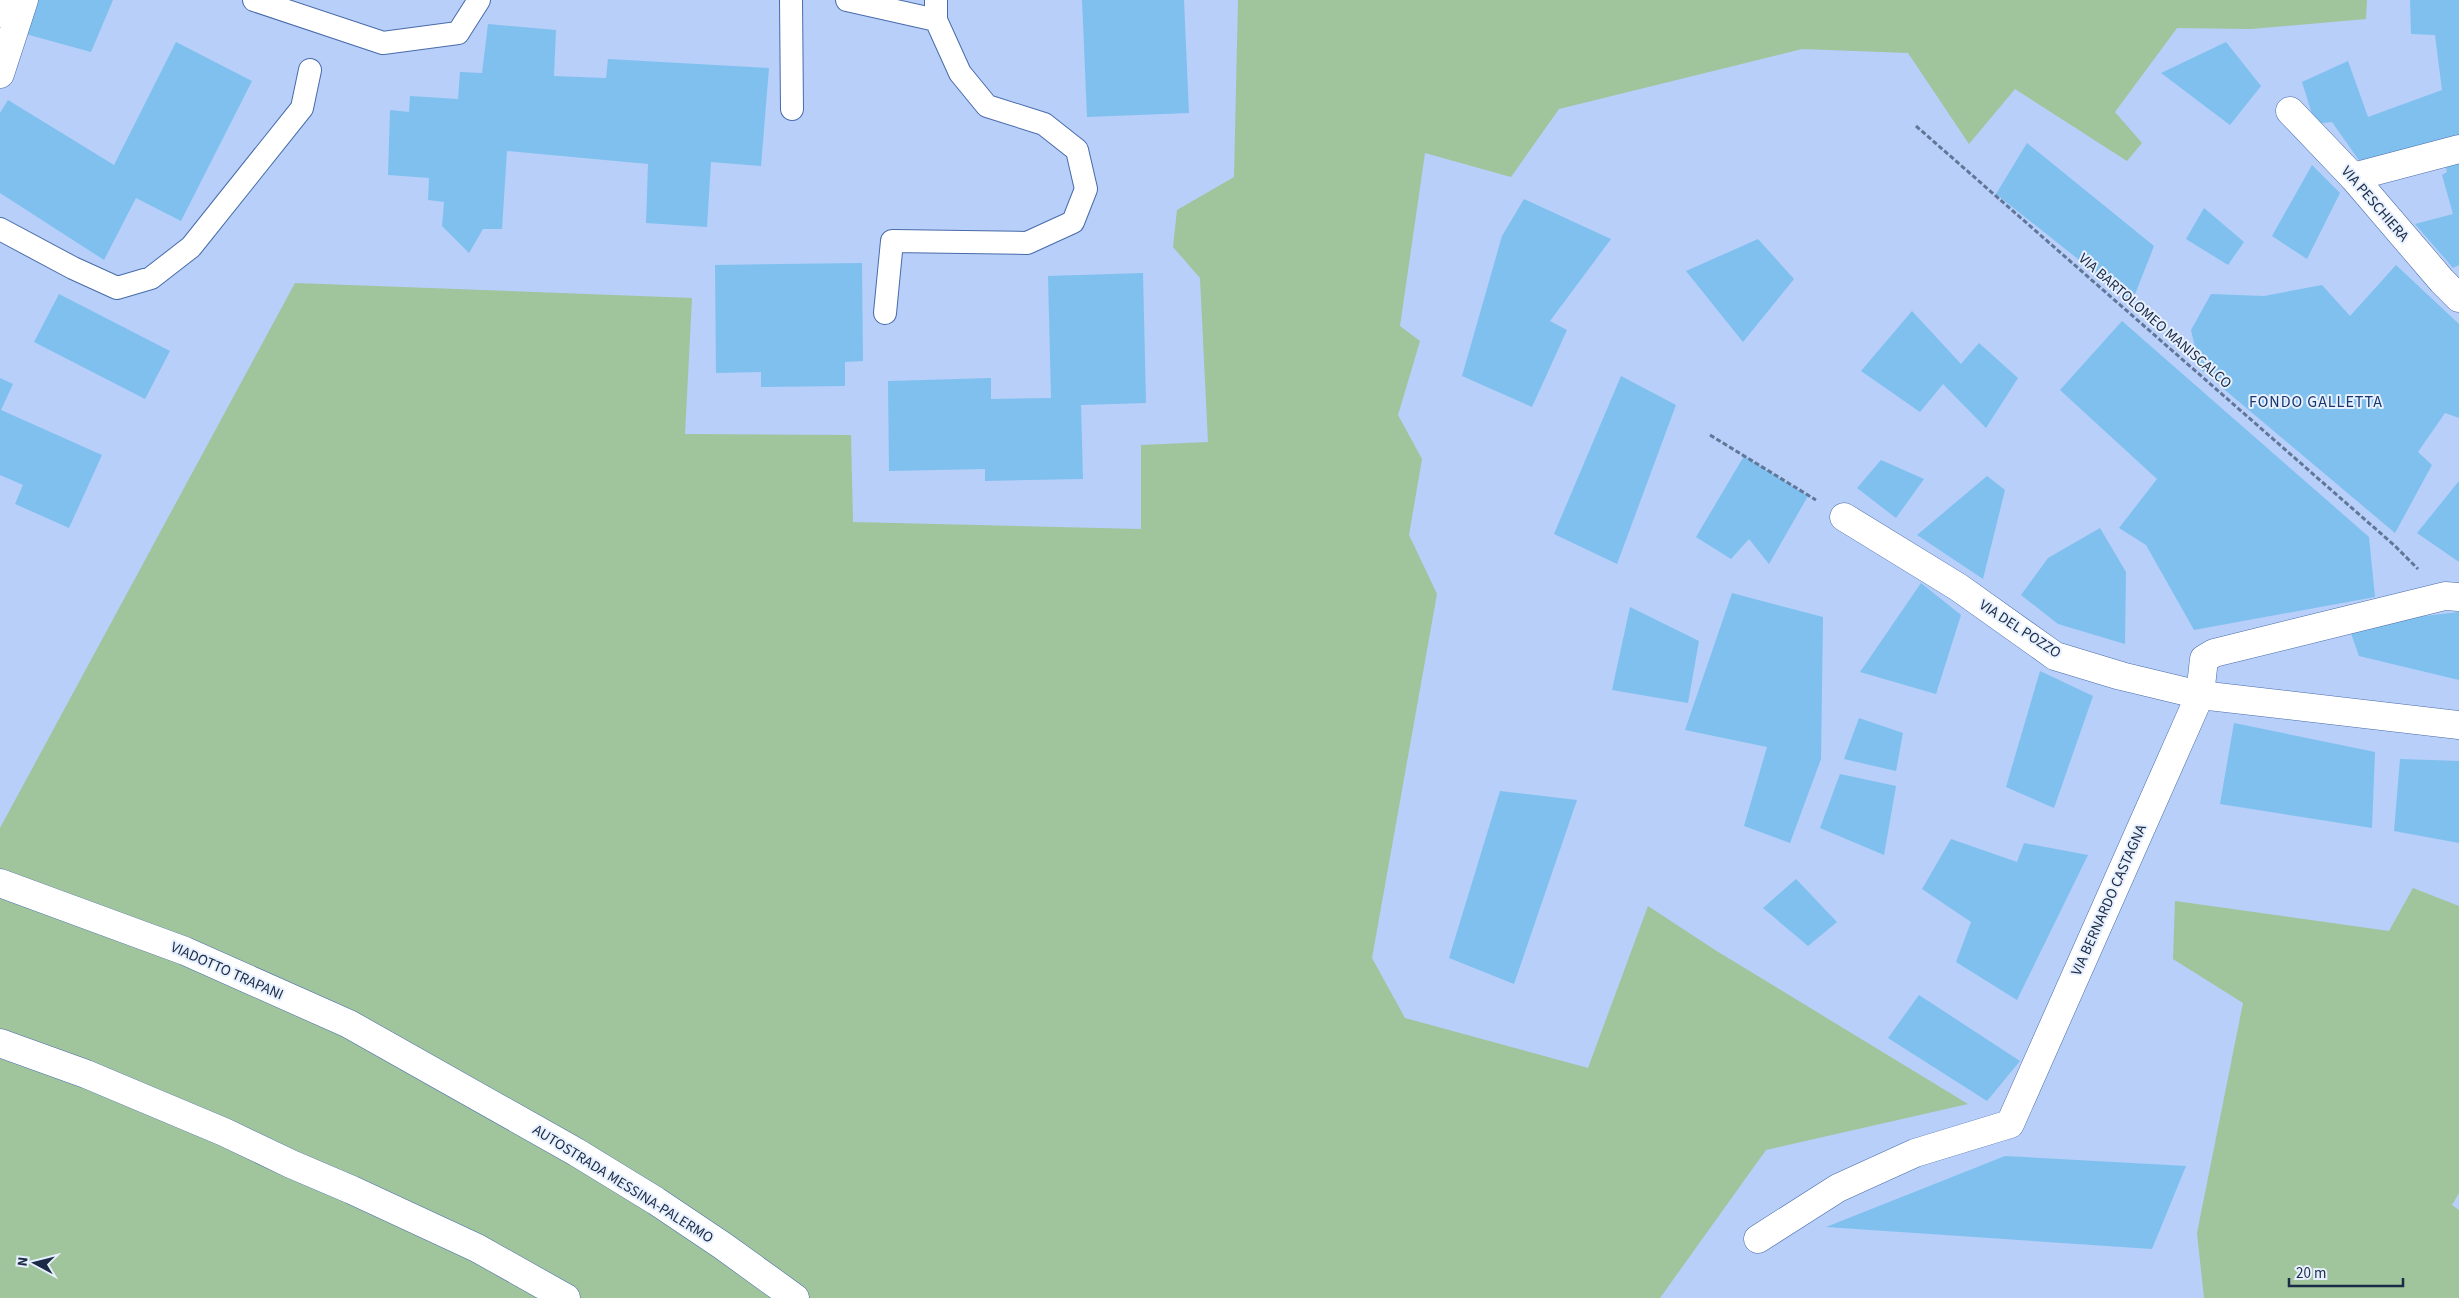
<svg xmlns="http://www.w3.org/2000/svg" width="2459" height="1298" font-family="'Source Sans 3',sans-serif">
<rect width="100%" height="100%" fill="#b7cff9"/>
<path fill="#a0c49b" d="M 1238,0 L 2367,0 L 2366,19 L 2251,29 L 2177,28 L 2115,112 L 2142,143 L 2127,161 L 2015,89 L 1969,144 L 1908,53 L 1802,49 L 1559,109 L 1511,177 L 1425,153 L 1400,326 L 1420,341 L 1398,415 L 1422,459 L 1409,535 L 1437,594 L 1372,958 L 1405,1018 L 1588,1068 L 1648,906 L 1715,950 L 1968,1104 L 1766,1150 L 1660,1298 L 0,1298 L 0,828 L 295,283 L 692,298 L 685,434 L 851,435 L 853,522 L 1141,529 L 1141,445 L 1208,442 L 1200,278 L 1173,247 L 1177,210 L 1234,177 Z
M 2413,888 L 2459,906 L 2459,1193 L 2452,1205 L 2459,1210 L 2459,1298 L 2204,1298 L 2197,1233 L 2243,1003 L 2173,959 L 2175,901 L 2389,931 Z"/>
<path fill="#7fc0ef" d="M 33,0 L 113,0 L 91,52 L 22,33 Z
M 1082,0 L 1184,0 L 1189,113 L 1087,117 Z
M 2410,0 L 2459,0 L 2459,143 L 2363,166 L 2332,122 L 2315,124 L 2302,82 L 2348,61 L 2368,117 L 2442,90 L 2435,35 L 2411,34 Z
M 488,24 L 556,30 L 554,76 L 606,78 L 608,59 L 769,68 L 761,166 L 711,162 L 707,227 L 646,223 L 648,164 L 507,151 L 502,229 L 483,229 L 469,253 L 442,226 L 444,202 L 428,200 L 429,178 L 388,175 L 390,110 L 409,112 L 410,96 L 458,99 L 460,72 L 482,73 Z
M 176,42 L 252,81 L 181,221 L 136,198 L 104,260 L 0,193 L 0,113 L 8,100 L 114,165 Z
M 2226,42 L 2261,86 L 2230,125 L 2161,73 Z
M 2027,143 L 2154,246 L 2132,302 L 1996,194 Z
M 2459,154 L 2459,265 L 2453,268 L 2415,224 L 2453,214 L 2442,175 L 2447,172 L 2444,158 Z
M 2312,165 L 2340,193 L 2307,259 L 2272,236 Z
M 1524,199 L 1611,239 L 1550,321 L 1567,330 L 1532,407 L 1462,376 L 1502,236 Z
M 2204,208 L 2244,242 L 2228,265 L 2186,239 Z
M 1758,239 L 1794,279 L 1743,342 L 1686,271 Z
M 862,263 L 863,361 L 845,362 L 845,386 L 761,387 L 761,372 L 716,373 L 715,265 Z
M 2396,265 L 2459,324 L 2459,418 L 2445,413 L 2418,452 L 2432,465 L 2395,533 L 2200,369 L 2191,330 L 2211,294 L 2264,296 L 2322,285 L 2350,316 Z
M 1143,273 L 1146,403 L 1081,405 L 1083,479 L 985,481 L 985,469 L 889,471 L 888,381 L 991,378 L 991,399 L 1051,398 L 1048,276 Z
M 59,294 L 170,351 L 145,399 L 34,342 Z
M 1912,311 L 1961,364 L 1979,343 L 2018,378 L 1986,428 L 1943,384 L 1920,412 L 1861,371 Z
M 2122,321 L 2369,537 L 2375,597 L 2194,630 L 2146,545 L 2119,528 L 2157,479 L 2060,390 Z
M 1621,376 L 1676,405 L 1617,564 L 1554,534 Z
M 0,378 L 13,384 L 1,410 L 102,455 L 69,528 L 15,504 L 23,485 L 0,475 Z
M 1744,456 L 1808,496 L 1769,564 L 1749,539 L 1731,559 L 1696,537 Z
M 1881,460 L 1924,479 L 1896,518 L 1857,488 Z
M 1987,476 L 2005,490 L 1983,579 L 1917,535 Z
M 2459,481 L 2459,562 L 2417,533 Z
M 2100,528 L 2126,572 L 2125,644 L 2058,624 L 2021,595 L 2048,558 Z
M 1921,583 L 1961,615 L 1936,694 L 1860,672 Z
M 1732,593 L 1823,617 L 1821,759 L 1790,843 L 1744,826 L 1767,747 L 1685,730 Z
M 1630,607 L 1699,641 L 1688,703 L 1612,690 Z
M 2459,612 L 2459,680 L 2359,656 L 2348,625 Z
M 2040,671 L 2093,696 L 2054,808 L 2006,787 Z
M 1859,718 L 1903,733 L 1896,771 L 1844,759 Z
M 2234,723 L 2375,752 L 2372,828 L 2220,804 Z
M 2400,759 L 2459,761 L 2459,843 L 2394,831 Z
M 1840,774 L 1896,786 L 1884,855 L 1820,828 Z
M 1500,791 L 1577,800 L 1514,984 L 1449,958 Z
M 1951,839 L 2017,862 L 2024,843 L 2088,855 L 2017,1000 L 1956,962 L 1971,922 L 1922,889 Z
M 1796,879 L 1837,922 L 1808,946 L 1763,908 Z
M 1919,995 L 2020,1061 L 1987,1101 L 1888,1038 Z
M 2005,1156 L 2186,1166 L 2152,1249 L 1826,1227 Z"/>
<g fill="none" stroke-linecap="round" stroke-linejoin="round">
<defs>
<path id="service" d="M 254,0 L 383,43 L 458,33 L 479,0
M 791,0 L 792,109
M 847,0 L 936,20
M 0,229 L 73,268 L 117,288 L 151,278 L 191,247 L 302,108 L 310,70
M 885,313 L 892,241 L 1027,243 L 1073,222 L 1086,189 L 1077,150 L 1044,124 L 987,106 L 960,73 L 936,20 L 936,0"/>
<path id="pedestrian" d="M 2353,177 L 2459,149
M 1844,517 L 1958,587 L 2055,656 L 2121,676 L 2200,695 L 2204,659 L 2214,653 L 2445,596 L 2459,597"/>
<path id="minor" d="M 0,13 L 4,0
M 0,74 L 24,0
M 2290,111 L 2353,177 L 2442,281 L 2459,298
M 1758,1239 L 1838,1188 L 1915,1153 L 2010,1124 L 2200,695 L 2459,725"/>
<path id="motorway" d="M 0,883 L 185,951 L 349,1024 L 576,1152 L 656,1201 L 723,1246 L 795,1298
M 0,1043 L 86,1074 L 224,1132 L 291,1164 L 352,1190 L 477,1248 L 566,1298"/>
</defs>
<use href="#service" stroke="#486baa" stroke-width="24"/>
<use href="#pedestrian" stroke="#486baa" stroke-width="29"/>
<use href="#minor" stroke="#486baa" stroke-width="29"/>
<use href="#motorway" stroke="#486baa" stroke-width="29"/>
<path stroke="#627697" stroke-width="3" stroke-dasharray="5 2.5" stroke-linecap="butt" d="M 1916,126 L 2394,545 L 2418,569
M 1710,435 L 1816,500"/>
<use href="#service" stroke="#fff" stroke-width="22"/>
<use href="#pedestrian" stroke="#fff" stroke-width="28"/>
<use href="#minor" stroke="#fff" stroke-width="28"/>
<use href="#motorway" stroke="#fff" stroke-width="28"/>
</g>
<g text-anchor="middle" dominant-baseline="central" stroke-width="4" stroke-linejoin="round" paint-order="stroke">
<g font-size="15" fill="#1b2a45" stroke="#e7f0fe">
<text transform="translate(2375 204) rotate(49)">VIA PESCHIERA</text>
<text transform="translate(2155 321) rotate(41)">VIA BARTOLOMEO MANISCALCO</text>
<text transform="translate(2020 629) rotate(33)">VIA DEL POZZO</text>
<text transform="translate(2109 900) rotate(-66)">VIA BERNARDO CASTAGNA</text>
<text transform="translate(227 971) rotate(24)">VIADOTTO TRAPANI</text>
<text transform="translate(623 1184) rotate(32)">AUTOSTRADA MESSINA-PALERMO</text>
</g>
<g font-size="16" letter-spacing="1" fill="#173670" stroke="#e7f0fe">
<text x="2316" y="402">FONDO GALLETTA</text>
</g>
</g>
<g transform="translate(35 1263) rotate(277)" stroke="#e7f0fe" stroke-width="4" paint-order="stroke">
<path d="M0-4L9 19L0 12L-9 19Z" fill="#1b2a45"/>
<text y="-8" font-size="14" font-weight="bold" text-anchor="middle" fill="#1b2a45">N</text>
</g>
<path d="M2289 1278v8h114v-8" fill="none" stroke="#1b2a45" stroke-width="2.5"/>
<text x="2296" y="1278" font-size="15" fill="#1b2a45" stroke="#e7f0fe" stroke-width="4" paint-order="stroke">20 m</text>
</svg>
